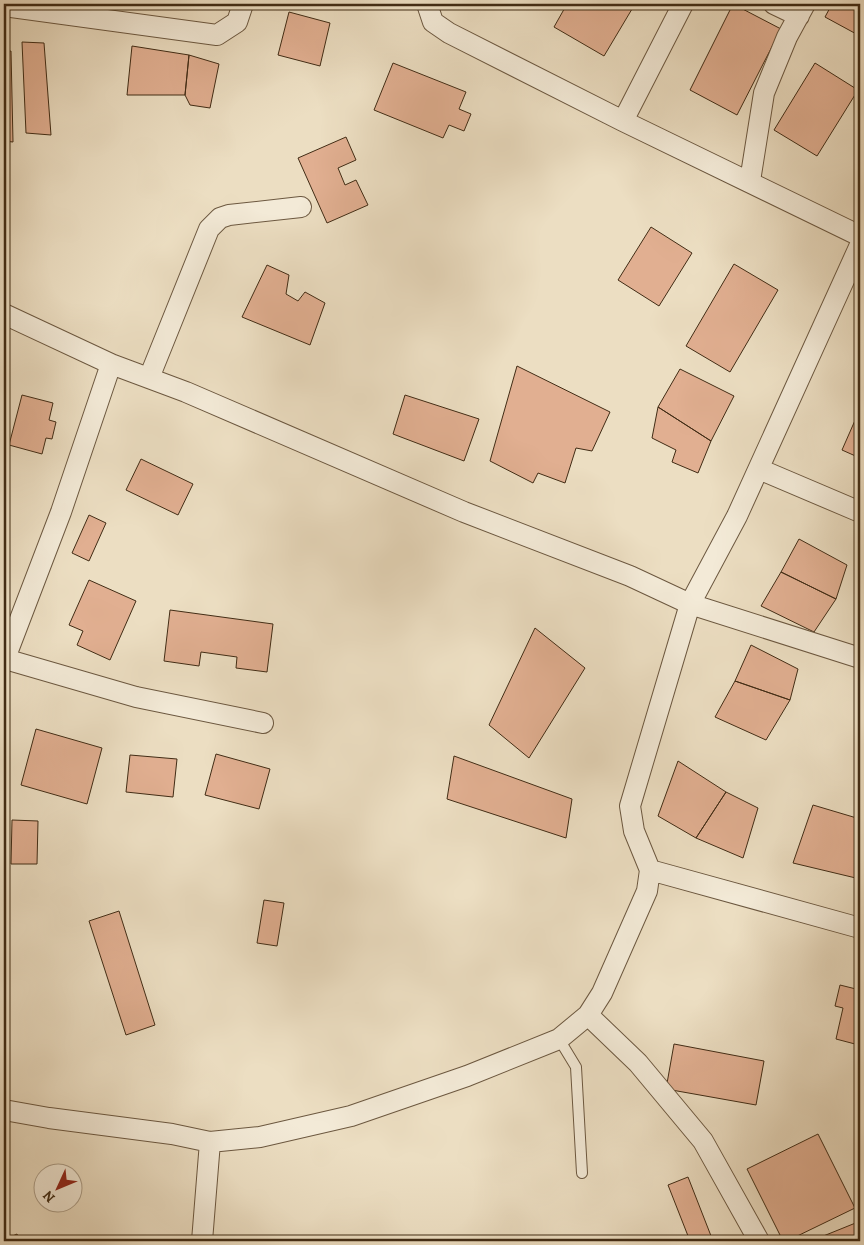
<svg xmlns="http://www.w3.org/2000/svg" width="864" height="1245" font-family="Alegreya,serif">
<rect width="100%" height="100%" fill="#ecdec2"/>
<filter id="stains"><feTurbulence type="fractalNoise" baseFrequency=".004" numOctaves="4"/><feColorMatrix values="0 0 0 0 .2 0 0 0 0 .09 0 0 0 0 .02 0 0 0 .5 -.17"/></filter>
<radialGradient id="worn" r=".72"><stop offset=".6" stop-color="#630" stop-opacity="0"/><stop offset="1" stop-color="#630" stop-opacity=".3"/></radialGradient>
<path fill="#e1af91" stroke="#412c15" d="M 567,4 L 635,4 L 604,56 L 554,27 Z
M 733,4 L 781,29 L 737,115 L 690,90 Z
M 832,4 L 860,4 L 860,36 L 825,17 Z
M 289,12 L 330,23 L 320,66 L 278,55 Z
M 22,42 L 44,43 L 51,135 L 26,133 Z
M 132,46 L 189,55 L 185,95 L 127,95 Z
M 11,51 L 13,142 L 4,141 L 4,52 Z
M 189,55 L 219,64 L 210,108 L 190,105 L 185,95 Z
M 393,63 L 466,92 L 459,109 L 471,114 L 464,131 L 449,125 L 443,138 L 374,110 Z
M 815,63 L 858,90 L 817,156 L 774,130 Z
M 346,137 L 356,160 L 338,168 L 345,185 L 356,180 L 368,205 L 327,223 L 298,158 Z
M 651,227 L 692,253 L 659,306 L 618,280 Z
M 734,264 L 778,290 L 730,372 L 686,346 Z
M 267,265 L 289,275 L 286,294 L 298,301 L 305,292 L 325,303 L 310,345 L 242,317 Z
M 517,366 L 610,412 L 592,451 L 576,448 L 565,483 L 538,473 L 533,483 L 490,461 Z
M 680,369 L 734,396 L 711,441 L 658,407 Z
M 22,395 L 53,403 L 49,420 L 56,422 L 52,439 L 46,438 L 42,454 L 9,445 Z
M 405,395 L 479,419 L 464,461 L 393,434 Z
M 658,407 L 711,441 L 698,473 L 672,462 L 676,450 L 652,438 Z
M 860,409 L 860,458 L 842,450 Z
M 141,459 L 193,484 L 178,515 L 126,490 Z
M 89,515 L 106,523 L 89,561 L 72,553 Z
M 799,539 L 847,565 L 836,599 L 781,572 Z
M 781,572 L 836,599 L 814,632 L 761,606 Z
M 89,580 L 136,601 L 110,660 L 77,645 L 83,631 L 69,625 Z
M 170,610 L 273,624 L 267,672 L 236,668 L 237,657 L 201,652 L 199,666 L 164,661 Z
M 535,628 L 585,668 L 529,758 L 489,725 Z
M 751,645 L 798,669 L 790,700 L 735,681 Z
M 735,681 L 790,700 L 766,740 L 715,717 Z
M 36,729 L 102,748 L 87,804 L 21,785 Z
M 216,754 L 270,769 L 259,809 L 205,795 Z
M 130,755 L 177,759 L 173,797 L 126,792 Z
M 454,756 L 572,799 L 566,838 L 447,799 Z
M 678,761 L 726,792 L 696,838 L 658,816 Z
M 726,792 L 758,808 L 743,858 L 696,838 Z
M 813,805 L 860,819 L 860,879 L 793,863 Z
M 12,820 L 38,821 L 37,864 L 11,864 Z
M 264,900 L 284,903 L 277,946 L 257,943 Z
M 119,911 L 155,1025 L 126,1035 L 89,921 Z
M 840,985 L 860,990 L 860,1022 L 855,1044 L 836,1039 L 843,1008 L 835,1006 Z
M 674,1044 L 764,1061 L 756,1105 L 666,1089 Z
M 818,1134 L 855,1208 L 787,1241 L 783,1241 L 747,1169 Z
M 688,1177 L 713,1241 L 690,1241 L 668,1185 Z
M 858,1222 L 860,1241 L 811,1241 Z
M 17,1234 L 20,1241 L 4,1241 L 4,1240 Z"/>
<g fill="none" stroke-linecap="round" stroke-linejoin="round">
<defs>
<path id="service" d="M 559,1039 L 576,1067 L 582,1173"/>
<path id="minor" d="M 427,4 L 433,22 L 449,33 L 623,121 L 860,236
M 774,4 L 799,16
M 4,6 L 217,35 L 237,22 L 243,4
M 623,121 L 683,4
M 750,181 L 764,93 L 787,37 L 805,4
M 4,314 L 111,364
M 149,378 L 209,229 L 220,218 L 229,215 L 301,207
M 759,469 L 860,512
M 5,659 L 136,697 L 263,723
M 4,661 L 61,512 L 111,364 L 186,392 L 464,512 L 630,576 L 690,604 L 860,658
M 650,870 L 634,831 L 630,806 L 690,604 L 737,516 L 860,245
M 588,1015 L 638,1063 L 703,1141 L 759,1241
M 4,1110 L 49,1118 L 172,1134 L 210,1142 L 260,1137 L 351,1116 L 467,1076 L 559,1039 L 588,1015 L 602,993 L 647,891 L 650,870 L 860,928
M 202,1241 L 210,1142"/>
</defs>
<use href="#service" stroke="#6c5840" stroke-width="12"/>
<use href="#minor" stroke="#6c5840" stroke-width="22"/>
<use href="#service" stroke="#f3ead7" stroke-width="10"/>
<use href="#minor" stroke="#f3ead7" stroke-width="20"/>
</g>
<rect width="864" height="1245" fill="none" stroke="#ecdec2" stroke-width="20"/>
<rect x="5" y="5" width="854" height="1235" fill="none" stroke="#412c15" stroke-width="2.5"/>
<rect x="10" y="10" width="844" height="1225" fill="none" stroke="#412c15"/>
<g transform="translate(58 1188) rotate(226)"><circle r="24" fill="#f3ead7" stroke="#ac9e89"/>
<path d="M0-4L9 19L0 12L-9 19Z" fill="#8f2418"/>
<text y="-8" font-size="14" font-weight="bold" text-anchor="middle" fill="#412c15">N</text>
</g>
<rect width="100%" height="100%" filter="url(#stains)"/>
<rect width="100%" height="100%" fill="url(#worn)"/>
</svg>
